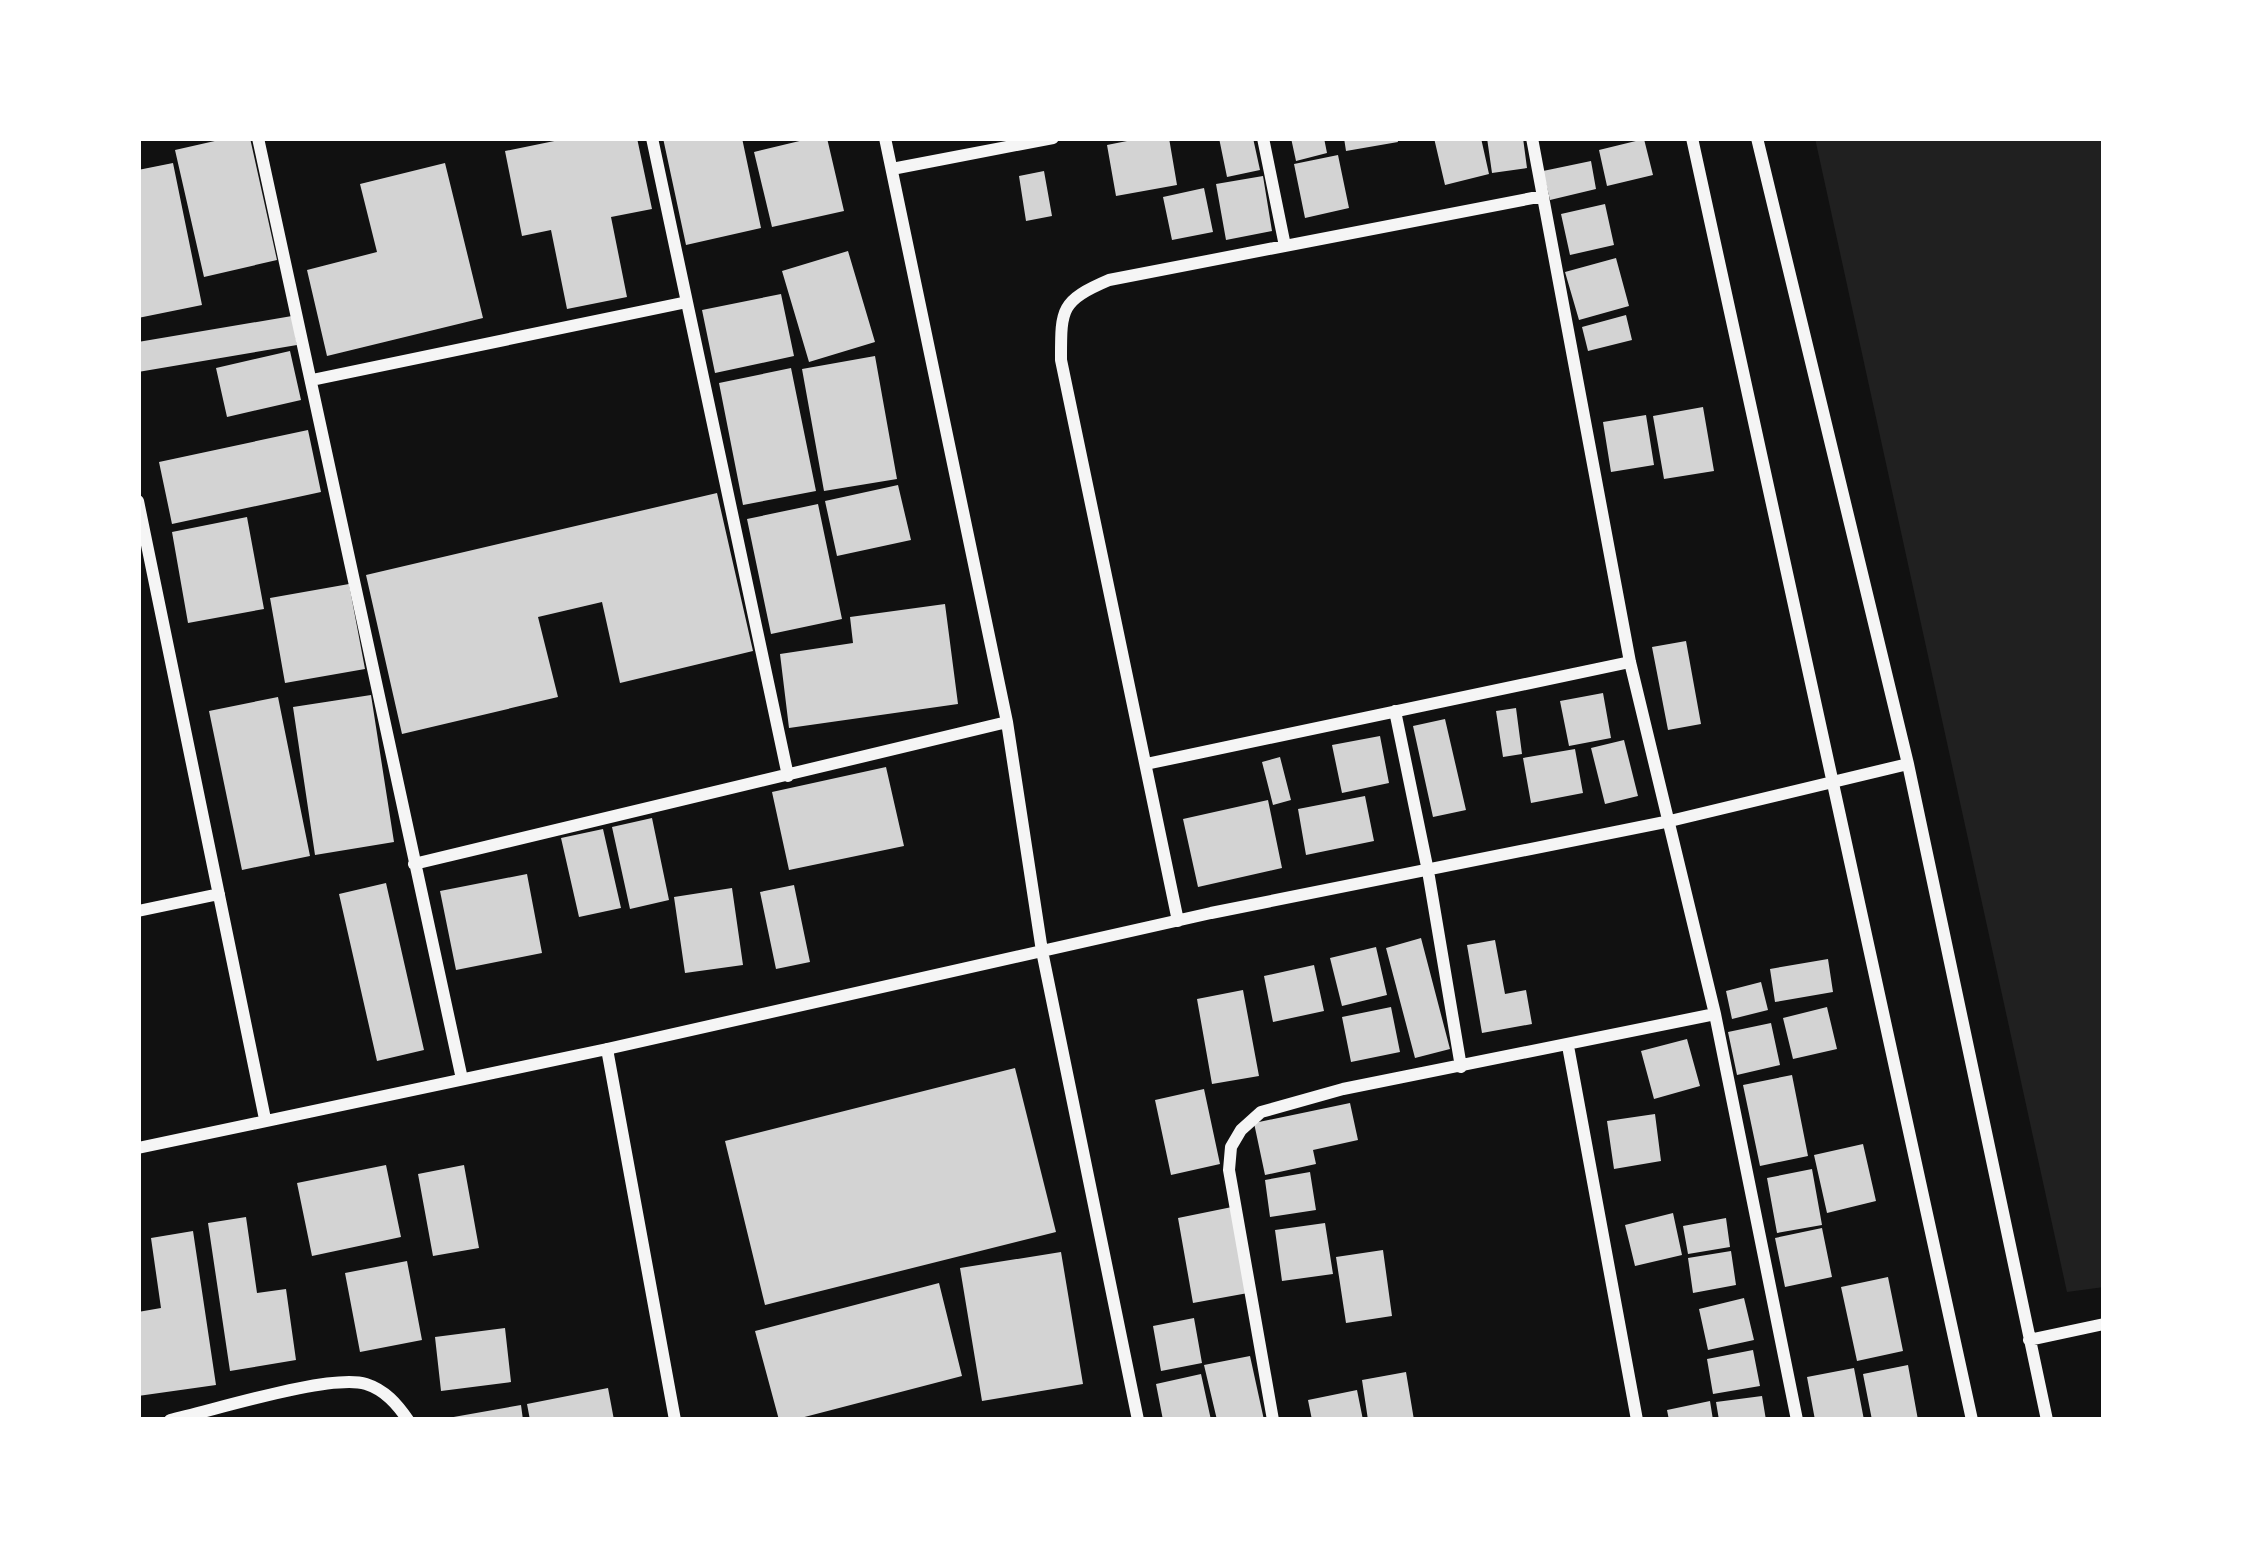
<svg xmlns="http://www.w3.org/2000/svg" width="2242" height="1558" font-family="'Varela Round',sans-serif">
<rect width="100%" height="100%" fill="#111"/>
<path fill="#202020" d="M 1815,138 L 2104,138 L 2104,1287 L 2067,1292 Z"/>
<path fill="#d3d3d3" d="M 228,138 L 250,138 L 277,260 L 204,277 L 175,150 Z
M 569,138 L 637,138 L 652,209 L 611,217 L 627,297 L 567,309 L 551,230 L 522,236 L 505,151 Z
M 663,138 L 742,138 L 761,228 L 686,245 Z
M 812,138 L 827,138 L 844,211 L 772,227 L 754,152 Z
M 1142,138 L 1169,138 L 1177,185 L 1116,196 L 1107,145 Z
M 1219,138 L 1253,138 L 1260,170 L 1227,177 Z
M 1291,138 L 1324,138 L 1327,153 L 1296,161 Z
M 1344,138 L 1397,138 L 1398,142 L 1346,151 Z
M 1434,138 L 1481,138 L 1489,174 L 1445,185 Z
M 1487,138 L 1523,138 L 1527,168 L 1492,173 Z
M 1644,139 L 1653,175 L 1607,186 L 1599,150 Z
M 1338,155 L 1349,208 L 1305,218 L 1294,164 Z
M 1591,161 L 1596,189 L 1550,200 L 1543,171 Z
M 173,163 L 202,305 L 138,318 L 138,170 Z
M 445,163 L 483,318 L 327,356 L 307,270 L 377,252 L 360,184 Z
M 1044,171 L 1052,216 L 1026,221 L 1019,176 Z
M 1263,176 L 1272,231 L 1226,240 L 1216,184 Z
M 1204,188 L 1213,232 L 1172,240 L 1163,197 Z
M 1605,204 L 1614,245 L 1570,255 L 1561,214 Z
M 848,251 L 875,342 L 809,362 L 782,271 Z
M 1616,258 L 1629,306 L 1579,320 L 1565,272 Z
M 781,294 L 794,356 L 715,373 L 702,310 Z
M 1626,315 L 1632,340 L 1588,351 L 1582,327 Z
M 292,316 L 297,345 L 138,372 L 138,342 Z
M 290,351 L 301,400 L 227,417 L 216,368 Z
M 875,356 L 897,479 L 824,491 L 802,369 Z
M 791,368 L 816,491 L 743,505 L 719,383 Z
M 1703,407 L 1714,471 L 1664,479 L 1653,416 Z
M 1646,415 L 1654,465 L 1611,472 L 1603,422 Z
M 308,430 L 321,492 L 172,524 L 159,462 Z
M 898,485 L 911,540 L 837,556 L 825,501 Z
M 717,493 L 753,651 L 620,683 L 602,602 L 538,617 L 558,697 L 402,734 L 366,575 Z
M 818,504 L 842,619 L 771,634 L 747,519 Z
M 247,517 L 264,609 L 188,623 L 172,532 Z
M 349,584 L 365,669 L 285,683 L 270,598 Z
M 945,604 L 958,704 L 789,728 L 780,654 L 853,643 L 850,617 Z
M 1686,641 L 1701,724 L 1668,730 L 1652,647 Z
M 1603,693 L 1611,738 L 1569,746 L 1560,701 Z
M 371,695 L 394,842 L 315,855 L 293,707 Z
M 278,697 L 310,856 L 242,870 L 209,711 Z
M 1516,708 L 1522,754 L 1503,757 L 1496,711 Z
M 1445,719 L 1466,810 L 1433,817 L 1413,726 Z
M 1380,736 L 1389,783 L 1342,793 L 1332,745 Z
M 1624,740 L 1638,796 L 1605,804 L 1591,748 Z
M 1575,749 L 1583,793 L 1531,803 L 1523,758 Z
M 1280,757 L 1291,800 L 1273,805 L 1262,762 Z
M 886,767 L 904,846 L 789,870 L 772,792 Z
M 1365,796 L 1374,841 L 1306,855 L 1298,809 Z
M 1268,800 L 1282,868 L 1198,887 L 1183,819 Z
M 652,818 L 669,900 L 630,909 L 612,827 Z
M 603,829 L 621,908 L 579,917 L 561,838 Z
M 527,874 L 542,953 L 456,970 L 440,891 Z
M 386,883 L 424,1050 L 377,1061 L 339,894 Z
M 794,885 L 810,962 L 776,969 L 760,892 Z
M 732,888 L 743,965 L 685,973 L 674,897 Z
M 1421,938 L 1450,1049 L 1415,1058 L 1386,948 Z
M 1495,940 L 1505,994 L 1526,990 L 1532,1024 L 1482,1033 L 1467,945 Z
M 1376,947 L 1387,995 L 1342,1006 L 1330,958 Z
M 1828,959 L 1833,992 L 1775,1002 L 1770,969 Z
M 1314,965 L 1324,1011 L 1273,1022 L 1264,976 Z
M 1761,982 L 1768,1010 L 1732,1019 L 1726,991 Z
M 1243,990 L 1259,1076 L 1212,1084 L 1197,999 Z
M 1391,1007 L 1400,1052 L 1351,1062 L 1342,1017 Z
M 1827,1007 L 1837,1049 L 1793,1059 L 1783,1018 Z
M 1771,1023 L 1780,1065 L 1737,1075 L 1728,1032 Z
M 1687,1039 L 1700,1086 L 1654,1099 L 1641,1051 Z
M 1015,1068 L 1056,1232 L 765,1305 L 725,1141 Z
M 1792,1075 L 1808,1156 L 1760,1166 L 1743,1085 Z
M 1204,1089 L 1220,1164 L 1171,1175 L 1155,1100 Z
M 1350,1103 L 1358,1140 L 1313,1150 L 1316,1164 L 1265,1175 L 1254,1123 Z
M 1655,1114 L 1661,1161 L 1614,1169 L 1607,1121 Z
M 1863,1144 L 1876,1201 L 1827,1213 L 1814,1155 Z
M 386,1165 L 401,1237 L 312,1256 L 297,1183 Z
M 464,1165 L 479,1248 L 433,1256 L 418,1174 Z
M 1812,1169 L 1822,1225 L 1777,1233 L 1767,1178 Z
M 1310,1172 L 1316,1210 L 1270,1217 L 1265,1180 Z
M 1232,1207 L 1248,1293 L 1193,1303 L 1178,1218 Z
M 1673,1213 L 1682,1255 L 1635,1266 L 1625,1225 Z
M 246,1217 L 257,1293 L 286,1289 L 296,1360 L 230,1371 L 208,1223 Z
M 1726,1218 L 1730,1247 L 1688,1254 L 1683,1226 Z
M 1325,1223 L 1333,1274 L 1282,1281 L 1275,1230 Z
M 1822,1228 L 1832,1277 L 1785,1287 L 1775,1238 Z
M 193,1231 L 216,1385 L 138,1396 L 138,1312 L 161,1308 L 151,1238 Z
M 1383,1250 L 1392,1316 L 1346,1323 L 1336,1257 Z
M 1731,1251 L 1736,1285 L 1693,1293 L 1688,1258 Z
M 1061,1252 L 1083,1384 L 982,1401 L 960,1268 Z
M 407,1261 L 422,1340 L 360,1352 L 345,1273 Z
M 1888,1277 L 1903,1351 L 1857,1361 L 1841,1287 Z
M 939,1283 L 962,1376 L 793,1420 L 779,1420 L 755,1331 Z
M 1744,1298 L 1754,1340 L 1708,1350 L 1699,1309 Z
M 1194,1318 L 1202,1363 L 1161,1371 L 1153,1326 Z
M 505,1328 L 511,1382 L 441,1391 L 435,1337 Z
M 1753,1350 L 1760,1386 L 1713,1394 L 1707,1359 Z
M 1250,1356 L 1264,1420 L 1217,1420 L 1204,1365 Z
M 1908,1365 L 1918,1420 L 1872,1420 L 1863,1374 Z
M 1854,1368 L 1864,1420 L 1815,1420 L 1807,1377 Z
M 1406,1372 L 1414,1420 L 1368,1420 L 1362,1380 Z
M 1201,1374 L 1211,1420 L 1163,1420 L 1156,1384 Z
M 608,1388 L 614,1420 L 530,1420 L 527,1404 Z
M 1357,1390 L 1363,1420 L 1312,1420 L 1308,1400 Z
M 1762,1396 L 1766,1420 L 1719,1420 L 1716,1402 Z
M 1710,1401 L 1713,1420 L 1669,1420 L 1667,1410 Z
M 521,1405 L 523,1420 L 449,1420 L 448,1418 Z"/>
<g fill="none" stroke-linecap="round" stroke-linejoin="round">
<path stroke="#f5f5f5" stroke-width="12" d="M 258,138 L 462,1079
M 652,138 L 788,776
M 885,138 L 1007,722 L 1042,951 L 1138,1420
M 1263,138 L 1285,246
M 1532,138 L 1630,662 L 1715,1014 L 1797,1420
M 1692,138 L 1972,1420
M 1757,138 L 1908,764 L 2047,1420
M 892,169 L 1053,138
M 312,380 L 687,302
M 138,501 L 265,1119
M 1395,711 L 1428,871 L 1461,1067
M 1146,764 L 1630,662
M 414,864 L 1007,722
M 138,911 L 219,894
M 1178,921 L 1061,360 C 1061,309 1060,301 1109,280 L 1543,196
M 1568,1046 L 1637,1420
M 607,1049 L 675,1420
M 138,1148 L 607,1049 L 1211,913 L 1670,821 L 1908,764
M 2029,1340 L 2104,1324
M 170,1420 C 212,1411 330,1373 366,1384 C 385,1390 397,1404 408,1420
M 1273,1420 L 1229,1170 L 1231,1147 L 1241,1130 L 1261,1112 L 1343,1089 L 1715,1014"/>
</g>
<rect width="2242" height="1558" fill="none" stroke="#ffffff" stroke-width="282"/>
</svg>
